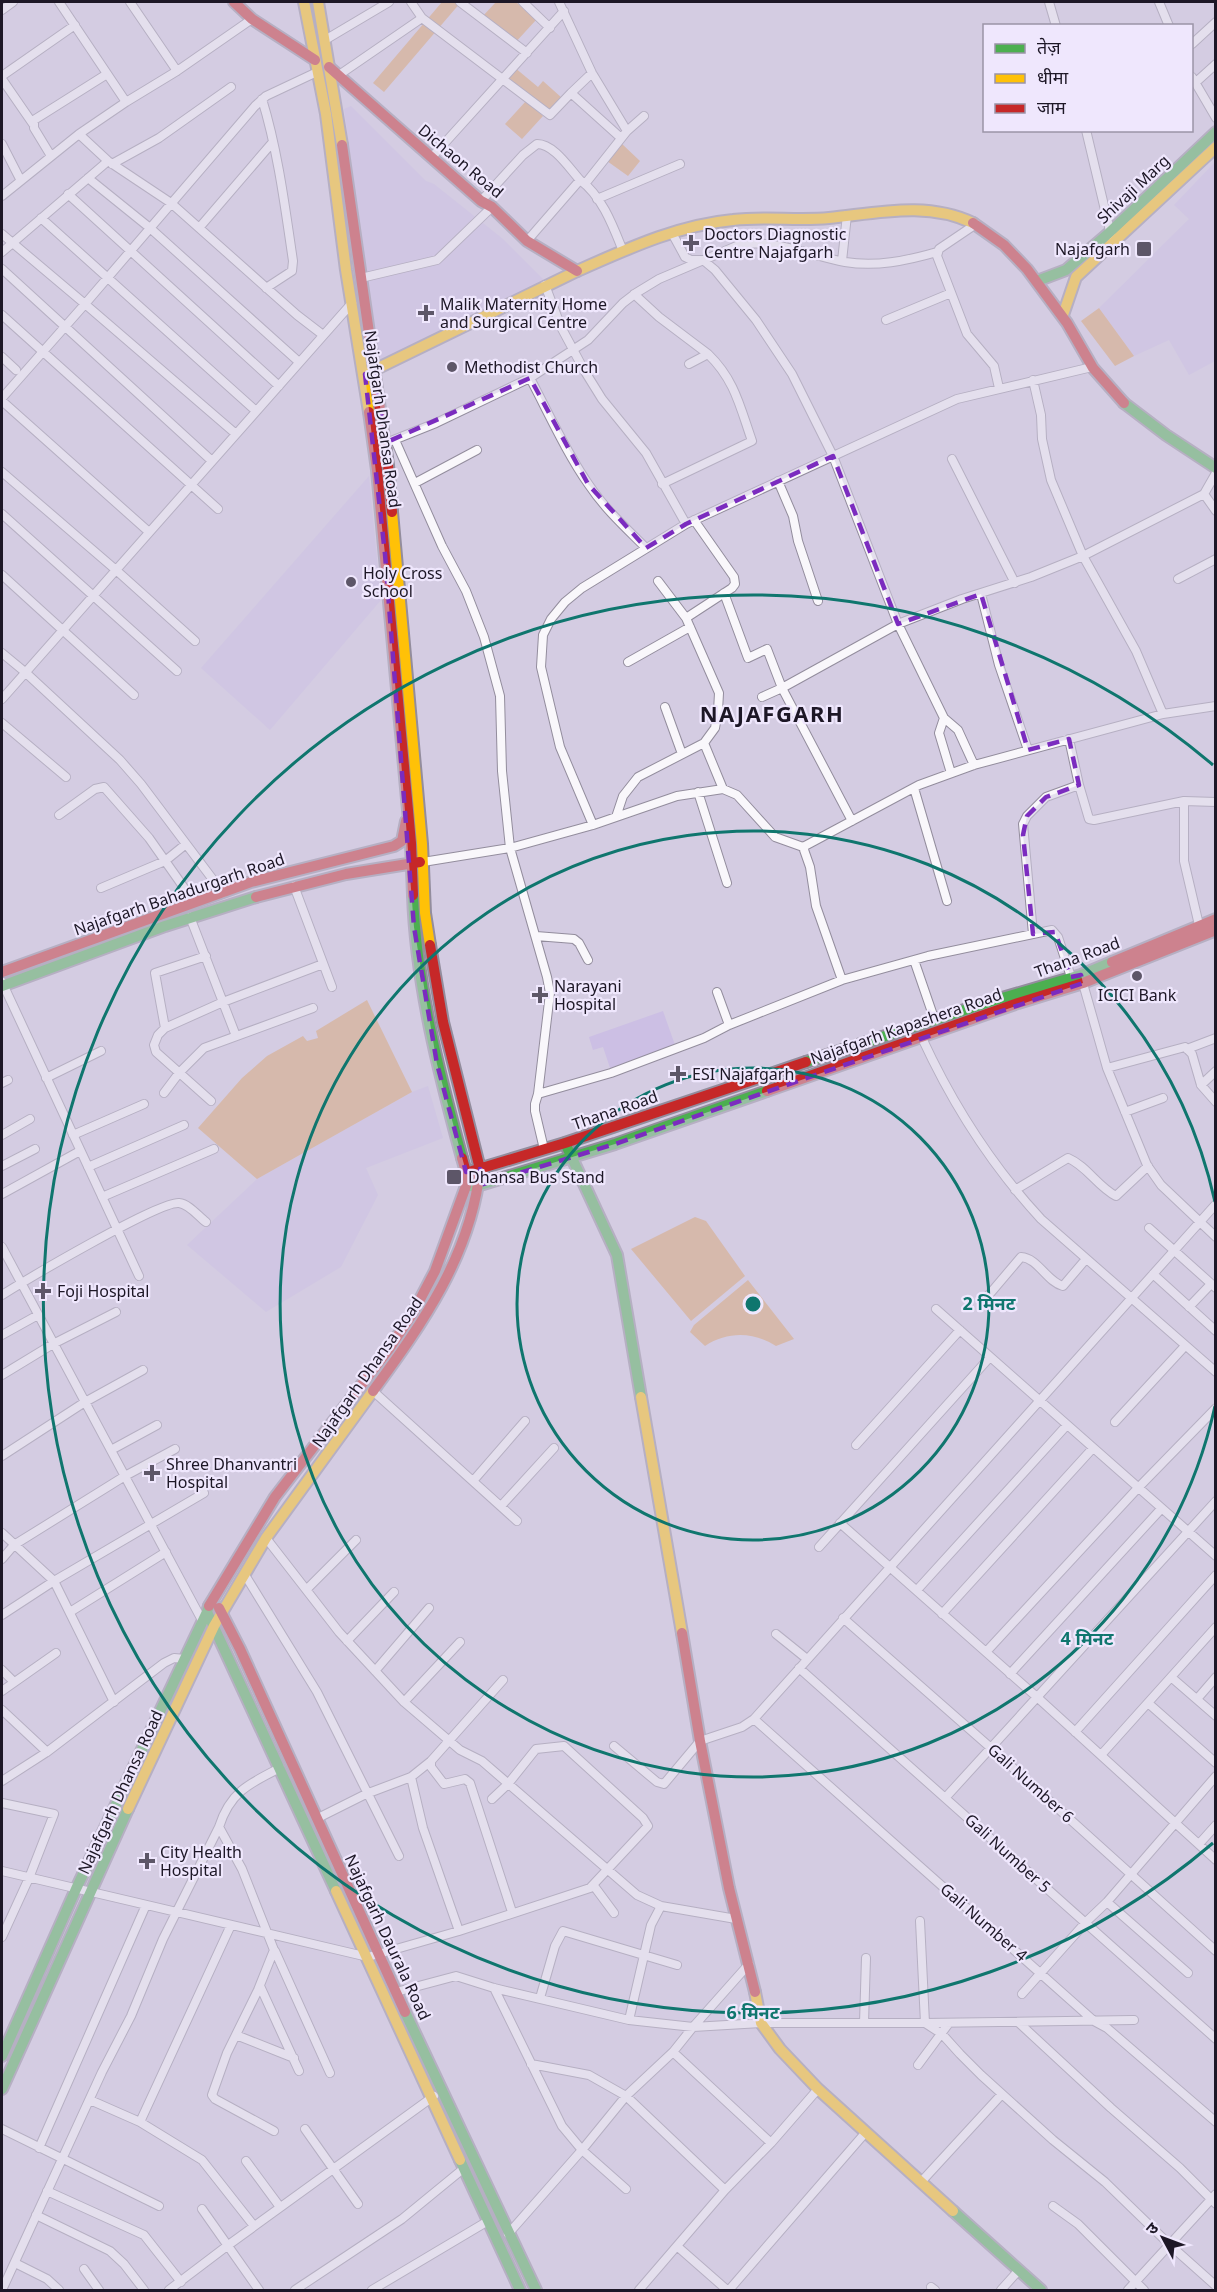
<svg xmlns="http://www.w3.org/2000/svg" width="1217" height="2292" font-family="'Noto Sans','Noto Sans Devanagari',sans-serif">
<rect width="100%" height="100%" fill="#d4cce2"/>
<path fill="#ccbfe4" d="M 351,106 L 426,181 L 434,184 L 503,239 L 545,281 L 378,361 L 344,109 Z
M 1215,162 L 1215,361 L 1189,375 L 1169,340 L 1134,356 L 1099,308 L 1189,219 L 1174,205 Z
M 369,476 L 381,600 L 270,730 L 201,668 Z
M 663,1011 L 675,1045 L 610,1068 L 603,1047 L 593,1050 L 589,1037 Z
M 428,1086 L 443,1138 L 366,1168 L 378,1195 L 341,1267 L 266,1312 L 187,1245 L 257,1179 L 412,1092 Z"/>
<path fill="#daa26b" d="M 442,2 L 461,2 L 384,92 L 373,83 Z
M 496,2 L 516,2 L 536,20 L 514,44 L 481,18 Z
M 514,67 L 538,87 L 543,81 L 562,98 L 550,110 L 506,77 Z
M 526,101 L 543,116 L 522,139 L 505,124 Z
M 621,143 L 640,161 L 628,176 L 607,161 Z
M 1099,308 L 1134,356 L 1115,366 L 1081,321 Z
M 367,1000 L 412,1092 L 257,1179 L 198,1128 L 242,1078 L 267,1056 L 303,1036 L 307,1041 L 318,1038 L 316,1031 Z
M 695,1217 L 706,1221 L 745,1276 L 691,1321 L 631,1249 Z
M 748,1280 L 794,1339 L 776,1346 C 754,1332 728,1331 705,1346 L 690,1332 L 694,1325 Z"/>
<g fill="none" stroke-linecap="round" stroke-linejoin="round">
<defs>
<path id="street" d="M 59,2 L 126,102
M 130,2 L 177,71
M 411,2 L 422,18 L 550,115 L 571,93
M 460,2 L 527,53
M 523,2 L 550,28
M 559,2 L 592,73 L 627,131
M 1049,2 L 1056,26
M 1159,2 L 1169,26
M 2,10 L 13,2
M 325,40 L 389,2
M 1192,44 L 1216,22
M 592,73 L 571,93 L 621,138
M 339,75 L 422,18
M 2,76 L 75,25
M 1192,77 L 1216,118
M 2,79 L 33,124
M 1195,83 L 1216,64
M 262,99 C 278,151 285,207 293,261 L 292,271 L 266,288
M 1086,130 L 1111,235
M 79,134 L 108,161 L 171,203 L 297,315 L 323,335
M 2,144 L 20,179
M 51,156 L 34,128 L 34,120 L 107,74
M 432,157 L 564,11
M 112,164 L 159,138 L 231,87
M 88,178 L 150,228 L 299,362
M 585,184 L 627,131 L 644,116
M 68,194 L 279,386
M 2,196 L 79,134 L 126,102 L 177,71 L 252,19
M 597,199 L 680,164
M 481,201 L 523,155 L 537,144 C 554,144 569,168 580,180
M 41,218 L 256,411
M 976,224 L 939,249 L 937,256 L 967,334 L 994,366 L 999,388
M 199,228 L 272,143
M 672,233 L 685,257 L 691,260 L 703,260 L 715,270 L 756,320 L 792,374 L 833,456 L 898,624 L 944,718
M 2,234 L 85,304 L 236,434
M 527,241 L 580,180 C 602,196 613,226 623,251
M 2,252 L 108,161
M 842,261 L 847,215
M 2,269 L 212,461
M 361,278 L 437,260 L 492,207
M 545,285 L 561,327 L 584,370 L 602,399 L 646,453 L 686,524
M 634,294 L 659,317 L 708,354
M 2,315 L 218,509
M 886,320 L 951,293
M 2,357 L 16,370
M 530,378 C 549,414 566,452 589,485 C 605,509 626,528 646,548
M 1033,380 L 1041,415 L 1042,439 L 1051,480 L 1083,556 L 1136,651 L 1163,714
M 2,398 L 85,304 L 255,106 L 266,96 L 317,72
M 2,401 L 149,532
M 395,440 L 442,546 L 466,591 L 484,637 L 500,696 L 502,771 L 510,848 L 547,977 L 550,993 L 538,1094 L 535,1104 L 535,1111 L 544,1149
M 391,441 L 436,423 L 530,378 L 588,340 L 623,303 L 636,293 L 659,279 L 739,245 C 773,238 811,256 845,262 C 876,267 906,261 937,252
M 952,459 L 1015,583
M 2,472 L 116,570 L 195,641
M 1216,473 L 1204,494 L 1216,511
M 778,481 L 793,516 L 798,541 L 818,601
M 415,483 L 477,450
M 662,484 L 752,441 C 740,407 735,380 708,354 L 689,364
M 2,514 L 177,671
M 2,575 L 134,695
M 1178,579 L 1216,559
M 658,581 L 686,618
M 724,593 L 748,658 L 767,649 L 782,688 L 898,624 L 962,599 L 1031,577 L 1083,556 L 1204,494
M 981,594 L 999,665 L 1028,750
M 2,653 L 25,672 L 120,760 L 141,784 L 223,893
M 628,662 L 690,627
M 762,697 L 782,688 L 852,821
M 2,699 L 352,303
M 665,707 L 682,754
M 2,723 L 66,777
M 704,743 L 723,789
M 951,773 L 939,733 L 944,718 L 958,730 L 974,765
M 1079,785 L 1089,819 L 1094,820 L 1184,801 L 1216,802
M 914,788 L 947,901
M 698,792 L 727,883
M 1184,801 L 1184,861 L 1199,925
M 59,815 L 95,789 L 104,787 L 149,838 L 194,902
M 616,817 L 623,796 L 638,777 L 704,743 L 715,728 L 718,711 L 719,693 L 686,618 L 732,588 L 735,584 L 734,577 L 694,520
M 593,825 L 560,747 L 541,667 L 543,635 L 551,619 L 565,602 L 582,588 L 686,524 L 957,399 L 1092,367
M 803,847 L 810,867 L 816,906 L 842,980
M 423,862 L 510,848 L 593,825 L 677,796 L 723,789 L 737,795 L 775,837 L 803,847 L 919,785 L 974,765 L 1163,714 L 1216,706
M 294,886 L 332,987
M 101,888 L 165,861 L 186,844
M 190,917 L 236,1036
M 1033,934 L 1023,824 L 1027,816 L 1046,797 L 1079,785 L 1069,739
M 536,936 L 574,939 L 579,943 L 588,960
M 914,960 L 935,1021
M 1082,980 L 1107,1068 L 1147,1165 L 1161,1185 L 1216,1237
M 2,982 L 139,1276
M 717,992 L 729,1025
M 165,1028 L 155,973 L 206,956
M 922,1038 C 952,1103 992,1166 1041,1219 L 1216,1372
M 1187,1049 L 1216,1038
M 1107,1068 L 1185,1047 L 1192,1054 L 1201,1085 L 1216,1102
M 46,1078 L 101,1051
M 2,1083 L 8,1080
M 1201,1085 L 1216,1071
M 164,1093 L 179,1073 L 204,1048 L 313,1008
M 538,1094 L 611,1073 L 704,1038 L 729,1025 L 842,980 L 928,956 L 1052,930 L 1058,937 L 1071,977
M 211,1101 L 156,1052 L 154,1045 L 158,1035 L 165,1028 L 223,1002 L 323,964
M 1125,1112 L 1163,1098
M 2,1135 L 30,1119
M 73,1135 L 144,1104
M 2,1166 L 35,1149
M 88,1167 L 184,1125
M 1015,1190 L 1068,1158 C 1087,1166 1098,1187 1116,1196 L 1148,1166
M 2,1194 L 80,1151
M 102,1197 L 214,1149
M 1149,1228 L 1216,1288
M 2,1247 L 203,1622
M 1153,1274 L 1216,1331
M 2,1295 C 26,1280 159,1201 179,1203 C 189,1204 198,1216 206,1222
M 982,1303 L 1021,1257 C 1038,1258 1047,1282 1063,1286 L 1086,1259
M 1189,1307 L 1211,1284
M 936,1309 L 1216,1556
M 2,1335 L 38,1315
M 2,1375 L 53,1344 L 116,1312
M 373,1391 L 517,1521
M 1115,1422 L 1185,1346
M 856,1445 L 960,1330
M 111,1450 L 157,1425
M 2,1456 L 85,1402 L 143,1370
M 473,1481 L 525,1421
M 501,1506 L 554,1448
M 840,1523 L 1038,1698 L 1216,1860
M 2,1533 L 54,1581 L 114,1702
M 266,1538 L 339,1632 L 404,1702 L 460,1750 L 482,1761 L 637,1895 L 661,1906 L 736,1919
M 819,1547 L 990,1357
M 2,1559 L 14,1545 L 125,1476 L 175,1449
M 245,1575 L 317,1692 L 399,1856
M 307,1589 L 356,1540
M 917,1590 L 1067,1425
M 70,1612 L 166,1552
M 942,1614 L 1093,1448
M 2,1615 L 54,1581 L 204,1493
M 843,1618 L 991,1748 L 1216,1951
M 776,1634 L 807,1659
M 347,1641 L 394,1592
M 986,1652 L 1137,1489 L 1216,1408
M 799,1668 L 1216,2039
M 2,1670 L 14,1682
M 375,1671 L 429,1608
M 1010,1674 L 1161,1509
M 1171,1677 L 1216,1716
M 503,1680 L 431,1761 L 431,1767 L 444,1784 L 465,1779 L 470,1783 L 512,1912
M 2,1691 L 56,1653
M 1197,1699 L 1216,1677
M 404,1702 L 460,1642
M 1148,1703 L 1216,1763
M 2,1710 L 47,1752
M 754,1719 L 1094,2021 L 1107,2028 L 1216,2122
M 1075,1732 L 1216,1575
M 614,1746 L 657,1782 L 664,1784 L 700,1741 L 742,1727 L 754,1719 L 1216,1204
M 1101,1755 L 1216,1627
M 411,1777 L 423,1828 L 459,1931
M 2,1781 L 47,1752 L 164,1663 L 174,1658 L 185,1659
M 946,1797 L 1216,1501
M 2,1803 L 54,1814 L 29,1878 L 2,1937
M 318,1818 L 366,1794 L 411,1777 L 431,1761
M 1199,1844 L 1216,1825
M 2,1871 L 368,1957 L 459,1931 L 590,1888 L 648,1826 L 643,1818 L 564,1746 L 536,1749 L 508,1784 L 492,1799
M 594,1886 L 614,1913
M 1107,1902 L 1188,1973
M 920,1921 L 925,2023 L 942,2034 L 960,2054 L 981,2075 L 1053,2140 L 1105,2182 L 1170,2245 L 1216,2286
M 275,1951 L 330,2073
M 260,1986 L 299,2071
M 494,1988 L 562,2126 L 582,2150 L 626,2189
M 396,1992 L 456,1976 L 494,1988 L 629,2020 L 693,2027 L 761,2023 L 925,2023 L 1134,2020
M 1022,1994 L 1086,1922 L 1107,1902 L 1216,1776
M 540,1998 L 555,1946 L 563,1931 L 677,1965
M 629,2020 L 651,1925 L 661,1906
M 1018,2022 L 1111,2108 L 1180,2168 L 1216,2204
M 864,2023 L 866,1958
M 236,2035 L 294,2058
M 673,2052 L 771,2143
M 531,2064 L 589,2075 L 626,2096 L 725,2190
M 918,2065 L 949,2023
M 90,2100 L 140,2122 L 202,2160 L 254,2226
M 140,2122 L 231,1925
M 2,2129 L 159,2206
M 305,2129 L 358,2204
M 274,2131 L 215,2099 L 212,2095 L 227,2053 L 258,1990 L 274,1950 L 242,1869 L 219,1827 C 230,1792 250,1783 280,1768
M 39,2148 L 146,1905
M 246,2161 L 280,2207
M 921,2182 L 1002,2094
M 47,2191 L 144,2235 L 181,2282
M 1053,2206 L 1078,2224 L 1144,2290
M 202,2209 L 259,2290
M 36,2215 L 110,2251 L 124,2264 L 144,2290
M 508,2234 L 582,2150 L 626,2096 L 673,2052 L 693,2027 L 749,1964
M 678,2247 L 727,2290
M 15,2263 L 47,2279 L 59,2290
M 84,2269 L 99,2290
M 931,2287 L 935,2290
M 2,2290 L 102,2072 L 131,2016 L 163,1939 L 219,1827
M 169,2290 L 227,2246 L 434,2096
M 295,2290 L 402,2219 L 463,2169
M 372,2290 L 488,2221
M 639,2290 L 725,2190 L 771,2143 L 818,2089
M 729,2290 L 866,2132
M 1001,2290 L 1019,2270
M 1128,2290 L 1216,2194"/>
<path id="fast" d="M 1037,281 L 1066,270 L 1109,233 L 1216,132
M 1124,403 L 1166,435 L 1216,468
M 413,895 C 416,984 439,1073 462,1158
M 2,986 L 165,926 L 256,897
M 806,1062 L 992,1001 L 1081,975 L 1112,962
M 565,1143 L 617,1255 L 641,1397
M 470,1186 L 480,1185 L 615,1144 L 767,1091
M 209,1606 L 207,1612 L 336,1891
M 405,2012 L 536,2290
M 2,2056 L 76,1889 L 207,1612
M 2,2089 L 128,1809
M 460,2160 L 520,2290
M 953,2211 L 1041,2290"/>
<path id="slow" d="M 304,2 L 326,114 L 346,270 L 369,412
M 318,2 L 342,145
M 577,271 C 627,249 678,225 733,220 C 765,216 797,221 829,218 C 878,213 927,201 973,223
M 1063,315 L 1076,277 L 1216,147
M 370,372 L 577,271
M 392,512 L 422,844 L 425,913 L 430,945
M 641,1397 L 682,1633
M 214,1626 L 266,1538 L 373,1391
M 128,1809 L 214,1626
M 336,1891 L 460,2160
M 755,1992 L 761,2023 L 780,2049 L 818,2089 L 953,2211"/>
<path id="jam" d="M 234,2 L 252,19 L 315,60
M 329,67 L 481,201 L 492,207 L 527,241 L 577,271
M 342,145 L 388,465 L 392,512
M 973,223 L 1004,245 L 1027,269 L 1067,323 L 1093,368 L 1124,403
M 369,412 L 377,470 L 411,843 L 413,895
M 256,897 L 346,874 L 420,862
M 1112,962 L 1216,919
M 2,972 L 251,882 L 394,846 L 402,841 L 406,821
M 767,1091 L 1018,1003 L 1083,983 L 1216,930
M 472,1171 L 565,1143 L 806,1062
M 373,1391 C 422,1324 471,1255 480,1169 L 443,1022 L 430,945
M 209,1606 L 275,1497 L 389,1349 L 414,1311 L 435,1271 L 466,1186 L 466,1172 L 462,1158
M 219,1608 L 240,1649 L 405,2012
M 682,1633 L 700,1741 L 729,1888 L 755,1992"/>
</defs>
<use href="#street" stroke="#938d9d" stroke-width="10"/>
<use href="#fast" stroke="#938d9d" stroke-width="14"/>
<use href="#slow" stroke="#938d9d" stroke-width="14"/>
<use href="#jam" stroke="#938d9d" stroke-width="14"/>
<use href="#street" stroke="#f9f7fb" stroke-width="8"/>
<use href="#fast" stroke="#4caf50" stroke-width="10"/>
<use href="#slow" stroke="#ffc107" stroke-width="10"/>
<use href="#jam" stroke="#c62828" stroke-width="10"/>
</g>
<path d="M0 0H1217V2292H0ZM 375,370 L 385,443 L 530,378 L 588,484 L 646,548 L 686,524 L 833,456 L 898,624 L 981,594 L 1028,750 L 1069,739 L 1079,785 L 1046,797 L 1027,816 L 1023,835 L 1033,934 L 1055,932 L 1071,977 L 1081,975 L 1083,983 L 615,1144 L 480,1185 L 480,1169 L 466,1172 L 437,1064 L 414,927 L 385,554 L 365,374 Z" fill="#d4cce2" fill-opacity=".55" fill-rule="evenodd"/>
<path fill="none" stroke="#7b2cbf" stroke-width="4.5" stroke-dasharray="12 8" stroke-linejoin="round" d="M 375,370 L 385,443 L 530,378 L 588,484 L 646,548 L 686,524 L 833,456 L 898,624 L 981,594 L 1028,750 L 1069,739 L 1079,785 L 1046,797 L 1027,816 L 1023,835 L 1033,934 L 1055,932 L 1071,977 L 1081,975 L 1083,983 L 615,1144 L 480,1185 L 480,1169 L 466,1172 L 437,1064 L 414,927 L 385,554 L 365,374 Z"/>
<g fill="none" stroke="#0f766e" stroke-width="3">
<circle cx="753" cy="1304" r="236"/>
<path d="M1215 1406A473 473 0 1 1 1215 1202"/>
<path d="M1213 1843A709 709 0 1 1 1213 765"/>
</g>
<g fill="#5d5668" stroke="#efe7fd" stroke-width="2">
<path d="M688 234h6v6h6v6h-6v6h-6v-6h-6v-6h6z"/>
<rect x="1136" y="241" width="16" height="16" rx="3"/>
<path d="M423 304h6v6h6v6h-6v6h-6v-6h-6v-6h6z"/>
<circle cx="452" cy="367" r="6"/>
<circle cx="351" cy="582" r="6"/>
<circle cx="1137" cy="976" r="6"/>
<path d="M537 986h6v6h6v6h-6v6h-6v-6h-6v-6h6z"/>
<path d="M675 1065h6v6h6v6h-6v6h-6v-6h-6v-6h6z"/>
<rect x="446" y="1169" width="16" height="16" rx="3"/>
<path d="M40 1282h6v6h6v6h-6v6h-6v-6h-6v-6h6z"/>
<path d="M149 1464h6v6h6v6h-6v6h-6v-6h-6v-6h6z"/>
<path d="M144 1852h6v6h6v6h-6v6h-6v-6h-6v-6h6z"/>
</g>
<g text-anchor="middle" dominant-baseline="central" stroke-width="4.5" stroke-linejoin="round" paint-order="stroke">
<g font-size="16" fill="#1d1726" stroke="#efe7fd">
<text transform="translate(461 161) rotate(40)">Dichaon Road</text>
<text transform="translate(1133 189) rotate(-43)">Shivaji Marg</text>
<text transform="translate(383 419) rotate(82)">Najafgarh Dhansa Road</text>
<text transform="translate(179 894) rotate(-19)">Najafgarh Bahadurgarh Road</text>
<text transform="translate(1077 957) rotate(-20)">Thana Road</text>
<text transform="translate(906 1026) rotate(-19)">Najafgarh Kapashera Road</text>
<text transform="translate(615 1110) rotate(-19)">Thana Road</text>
<text transform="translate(367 1372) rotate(-55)">Najafgarh Dhansa Road</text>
<text transform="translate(1031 1783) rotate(42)">Gali Number 6</text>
<text transform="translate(120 1792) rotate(-65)">Najafgarh Dhansa Road</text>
<text transform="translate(1008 1853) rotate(42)">Gali Number 5</text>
<text transform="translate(984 1922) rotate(41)">Gali Number 4</text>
<text transform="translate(388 1937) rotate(65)">Najafgarh Daurala Road</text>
</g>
<g font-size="16" fill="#1d1726" stroke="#efe7fd" text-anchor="start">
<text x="704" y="234">Doctors Diagnostic<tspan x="704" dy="18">Centre Najafgarh</tspan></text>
<text x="1130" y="249" text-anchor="end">Najafgarh</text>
<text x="440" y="304">Malik Maternity Home<tspan x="440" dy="18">and Surgical Centre</tspan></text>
<text x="464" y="367">Methodist Church</text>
<text x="363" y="573">Holy Cross<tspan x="363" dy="18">School</tspan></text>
<text x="554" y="986">Narayani<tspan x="554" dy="18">Hospital</tspan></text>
<text x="1137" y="995" text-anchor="middle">ICICI Bank</text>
<text x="692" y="1074">ESI Najafgarh</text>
<text x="468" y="1177">Dhansa Bus Stand</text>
<text x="57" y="1291">Foji Hospital</text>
<text x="166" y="1464">Shree Dhanvantri<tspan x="166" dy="18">Hospital</tspan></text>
<text x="160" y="1852">City Health<tspan x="160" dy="18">Hospital</tspan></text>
</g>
<g font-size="22" font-weight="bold" letter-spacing="1.5" fill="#1d1726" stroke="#efe7fd">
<text x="772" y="713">NAJAFGARH</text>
</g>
</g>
<circle cx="753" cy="1304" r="9" fill="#0f766e" stroke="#efe7fd" stroke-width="3"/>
<g font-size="18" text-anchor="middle" font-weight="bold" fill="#0f766e" stroke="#efe7fd" stroke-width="4.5" stroke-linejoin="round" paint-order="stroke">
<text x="989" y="1310">2 मिनट</text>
<text x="1087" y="1645">4 मिनट</text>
<text x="753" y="2019">6 मिनट</text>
</g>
<rect width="1217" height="2292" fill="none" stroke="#1d1726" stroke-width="6"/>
<rect x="983" y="24" width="210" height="108" fill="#efe7fd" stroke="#9b94a7" stroke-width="1.5"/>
<rect x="995" y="44" width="30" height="9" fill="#4caf50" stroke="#9b94a7" stroke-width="1.5"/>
<text x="1037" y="54" font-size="18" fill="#1d1726">तेज़</text>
<rect x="995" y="74" width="30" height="9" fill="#ffc107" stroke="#9b94a7" stroke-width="1.5"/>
<text x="1037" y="84" font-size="18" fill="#1d1726">धीमा</text>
<rect x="995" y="104" width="30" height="9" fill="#c62828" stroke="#9b94a7" stroke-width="1.5"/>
<text x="1037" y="114" font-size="18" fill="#1d1726">जाम</text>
<g transform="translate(1163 2238) rotate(311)" stroke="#efe7fd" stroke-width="4.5" paint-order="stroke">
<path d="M0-4.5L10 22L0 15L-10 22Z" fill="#1d1726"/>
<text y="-9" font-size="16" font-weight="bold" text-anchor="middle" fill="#1d1726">उ</text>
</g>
</svg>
